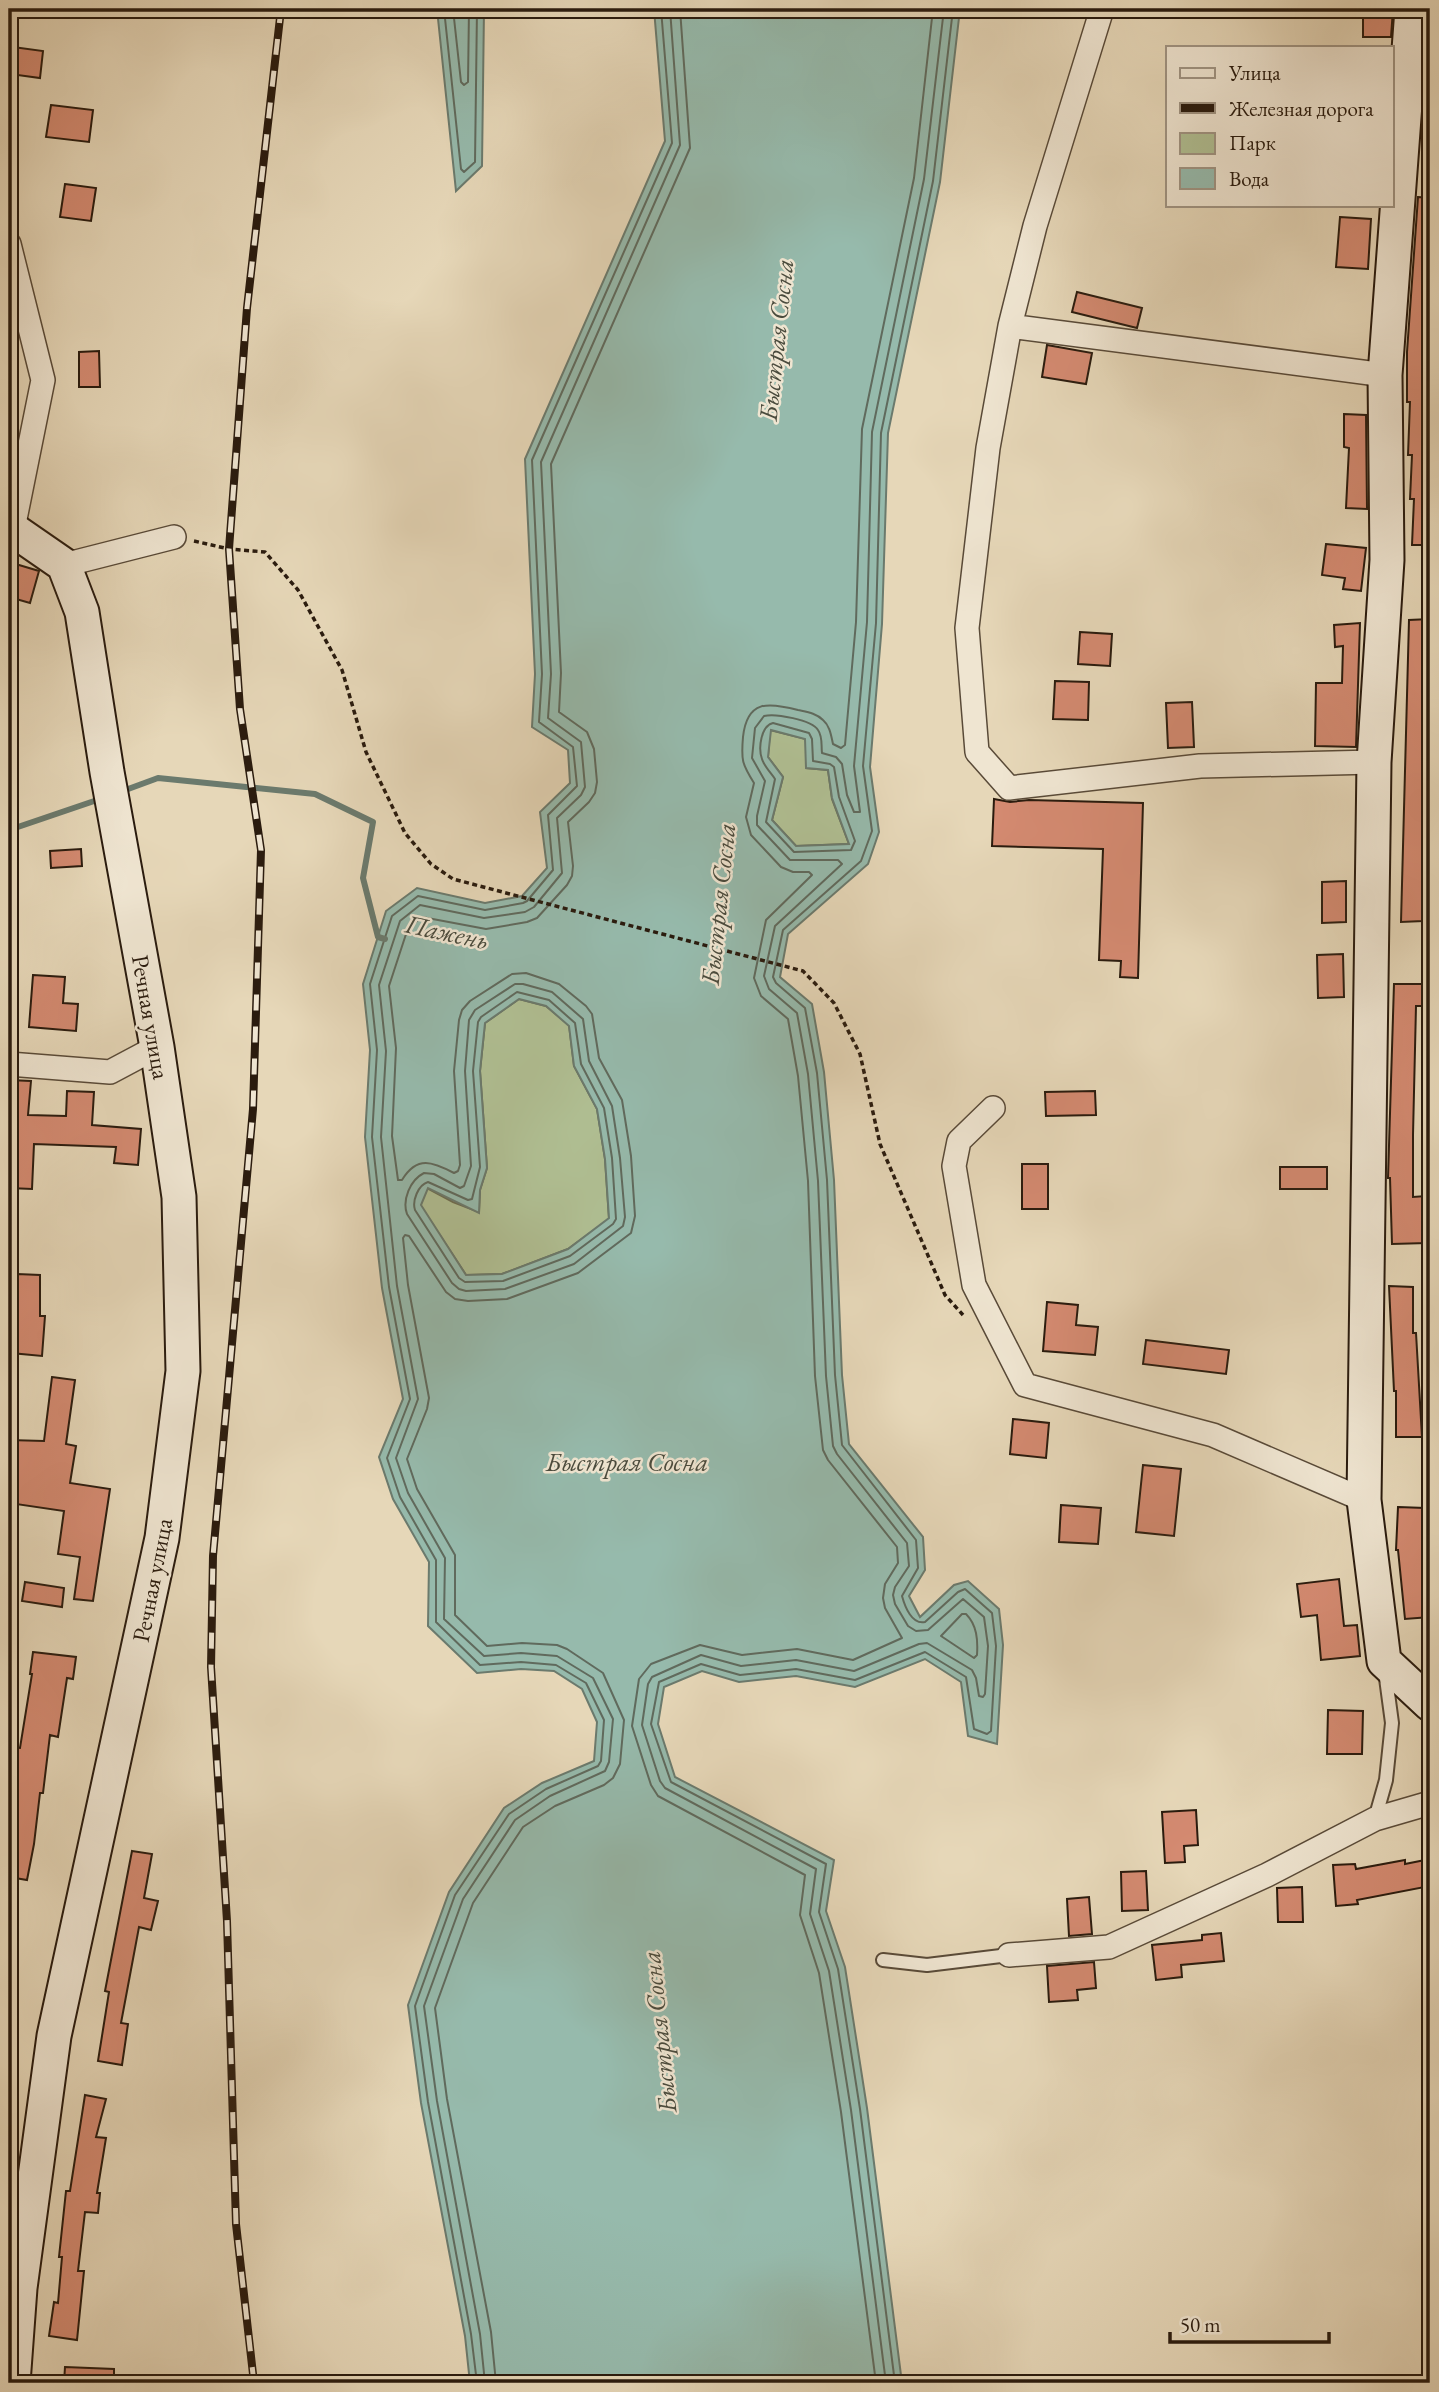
<svg xmlns="http://www.w3.org/2000/svg" width="1439" height="2392" font-family="'EB Garamond',serif">
<rect width="100%" height="100%" fill="#e6d7b8"/>
<filter id="stains"><feTurbulence type="fractalNoise" baseFrequency=".00286" numOctaves="4"/><feColorMatrix values="0 0 0 0 .2 0 0 0 0 .09 0 0 0 0 .02 0 0 0 .5 -.17"/></filter>
<radialGradient id="worn" r=".72"><stop offset=".6" stop-color="#630" stop-opacity="0"/><stop offset="1" stop-color="#630" stop-opacity=".3"/></radialGradient>
<path fill="#b0bf93" stroke="#6d6d50" stroke-width="2" d="M 770,730 L 806,739 L 806,768 L 828,770 L 832,799 L 849,844 L 796,846 L 772,820 L 783,777 L 768,757 Z
M 519,999 L 546,1006 L 569,1025 L 574,1066 L 597,1109 L 605,1159 L 609,1219 L 568,1249 L 502,1274 L 466,1275 L 420,1205 L 427,1188 L 453,1202 L 479,1212 L 480,1190 L 487,1168 L 480,1071 L 485,1023 Z"/>
<path fill="#96baac" stroke="#6b7a6d" stroke-width="2" fill-rule="evenodd" d="M 437,9 L 484,9 L 482,166 L 456,191 Z
M 654,9 L 960,9 L 940,182 L 888,433 L 882,624 L 870,767 L 879,832 L 868,864 L 788,934 L 780,977 L 812,1004 L 824,1072 L 834,1180 L 842,1375 L 849,1444 L 923,1537 L 925,1570 L 909,1596 L 920,1617 L 954,1585 L 968,1581 L 999,1609 L 1003,1645 L 997,1744 L 968,1736 L 961,1682 L 925,1659 L 855,1687 L 796,1676 L 739,1682 L 702,1671 L 664,1687 L 658,1724 L 675,1777 L 834,1860 L 826,1911 L 845,1967 L 867,2108 L 902,2383 L 470,2383 L 465,2336 L 421,2103 L 408,2005 L 449,1892 L 504,1808 L 542,1783 L 594,1761 L 597,1722 L 582,1689 L 554,1671 L 521,1669 L 477,1673 L 428,1626 L 429,1562 L 393,1499 L 379,1457 L 403,1399 L 382,1288 L 365,1137 L 370,1050 L 363,984 L 386,911 L 417,888 L 485,903 L 522,896 L 547,868 L 540,812 L 570,783 L 568,750 L 532,727 L 535,674 L 525,459 L 665,141 ZM 771,730 L 805,739 L 806,768 L 828,770 L 832,798 L 849,844 L 796,846 L 772,820 L 783,777 L 768,757 ZM 519,999 L 546,1006 L 569,1026 L 574,1066 L 597,1109 L 605,1159 L 609,1218 L 568,1249 L 502,1274 L 466,1275 L 421,1205 L 428,1188 L 479,1213 L 480,1190 L 487,1168 L 480,1071 L 485,1023 Z"/>
<g fill="none" stroke-linecap="round" stroke-linejoin="round">
<path stroke="#606a5d" stroke-width="2" d="M 444,9 L 461,169 L 464,172 L 475,162 L 477,9
M 453,9 L 461,82 L 464,85 L 468,82 L 469,9
M 773,723 L 809,733 L 812,739 L 813,761 L 830,764 L 834,767 L 839,797 L 855,841 L 851,850 L 794,852 L 766,822 L 775,779 C 771,773 764,766 762,759 C 758,748 761,726 773,723 Z
M 515,984 L 523,984 L 552,992 L 583,1019 L 589,1061 L 612,1106 L 620,1158 L 625,1217 L 623,1226 L 574,1264 L 505,1289 L 466,1291 L 459,1289 L 452,1283 L 407,1214 C 402,1200 410,1180 424,1173 L 434,1174 L 460,1188 L 464,1186 L 471,1166 L 465,1071 L 469,1020 L 475,1010 Z
M 517,992 L 549,1000 L 575,1023 L 581,1064 L 604,1108 L 612,1158 L 616,1219 L 613,1224 L 570,1256 L 503,1281 L 465,1282 L 459,1278 L 415,1210 C 412,1201 418,1185 428,1182 L 468,1200 L 472,1199 L 480,1167 L 473,1071 L 478,1022 L 481,1017 Z
M 962,1614 L 966,1614 C 977,1625 978,1640 977,1655 L 974,1658 L 941,1636 Z
M 477,2383 L 471,2334 L 428,2102 L 415,2006 L 455,1895 L 509,1814 L 546,1789 L 598,1766 L 601,1761 L 604,1720 L 586,1683 L 556,1665 L 521,1662 L 480,1665 L 436,1622 L 436,1560 L 400,1497 L 387,1458 L 410,1399 L 389,1287 L 372,1137 L 377,1050 L 370,984 L 392,916 L 418,896 L 485,910 L 523,903 L 527,901 L 553,870 L 548,815 L 577,786 L 573,747 L 539,722 L 542,674 L 532,460 L 672,143 L 661,9
M 485,2383 L 480,2334 L 437,2101 L 424,2006 L 463,1899 L 515,1820 L 550,1796 L 605,1771 L 609,1762 L 613,1719 L 593,1678 L 557,1656 L 521,1653 L 484,1656 L 444,1619 L 445,1558 L 408,1493 L 396,1458 L 418,1399 L 397,1286 L 381,1137 L 386,1051 L 379,985 L 400,921 L 420,905 L 484,918 L 525,912 L 534,907 L 562,873 L 557,818 L 581,795 L 585,787 L 581,742 L 548,718 L 551,674 L 541,462 L 680,145 L 670,9
M 496,2383 L 491,2332 L 447,2099 L 435,2008 L 473,1903 L 523,1827 L 555,1806 L 604,1785 L 613,1778 L 620,1764 L 624,1720 L 603,1673 L 567,1649 L 557,1645 L 522,1643 L 487,1646 L 455,1615 L 455,1555 L 417,1489 L 407,1459 L 427,1409 L 429,1398 L 408,1285 L 403,1238 L 405,1235 L 409,1236 L 446,1292 L 455,1299 L 468,1301 L 507,1299 L 578,1273 L 631,1233 L 635,1216 L 631,1156 L 622,1100 L 599,1058 L 592,1014 L 586,1006 L 559,984 L 526,973 L 512,974 L 470,1001 L 462,1010 L 459,1020 L 454,1071 L 460,1165 L 458,1171 L 454,1173 C 433,1162 417,1155 402,1180 L 398,1180 L 392,1136 L 396,1048 L 389,986 L 408,928 L 422,917 L 486,929 L 527,922 L 537,918 L 567,885 L 572,876 L 573,866 L 568,822 L 589,802 L 595,793 L 597,782 L 594,749 L 587,732 L 559,712 L 561,673 L 551,464 L 690,148 L 680,9
M 876,2383 L 841,2112 L 819,1973 L 800,1915 L 805,1875 L 658,1796 L 651,1785 L 632,1726 L 639,1679 L 651,1664 L 700,1645 L 742,1655 L 797,1649 L 853,1660 L 902,1638 L 885,1608 L 883,1598 L 885,1584 L 898,1563 L 897,1547 L 828,1460 L 823,1450 L 815,1376 L 808,1181 L 798,1076 L 788,1019 L 761,996 L 754,978 L 766,920 L 812,875 L 809,872 L 793,872 L 781,867 L 751,835 L 746,817 L 754,783 C 742,764 741,760 743,737 C 747,700 768,702 798,710 C 807,712 816,713 823,720 C 830,726 831,735 833,744 L 841,748 L 845,745 L 856,622 L 862,429 L 914,178 L 933,9
M 886,2383 L 851,2110 L 829,1971 L 810,1914 L 816,1869 L 665,1788 L 660,1781 L 642,1725 L 648,1684 L 652,1677 L 701,1655 L 741,1666 L 796,1660 L 854,1671 L 919,1644 L 927,1643 L 972,1670 L 976,1678 L 979,1696 L 983,1697 L 985,1694 L 988,1646 L 984,1617 L 963,1599 L 928,1630 L 916,1631 L 908,1626 L 895,1604 L 893,1595 L 895,1587 L 909,1566 L 907,1543 L 837,1454 L 833,1446 L 826,1376 L 818,1181 L 808,1074 L 797,1013 L 769,989 L 764,976 L 775,926 L 842,864 L 838,860 L 790,860 L 757,825 L 757,816 L 765,781 L 752,758 L 755,728 L 764,716 C 775,713 812,720 818,730 C 823,737 821,746 822,753 L 836,757 L 842,764 L 847,795 L 854,812 L 860,812 L 854,766 L 867,622 L 872,432 L 924,179 L 944,9
M 895,2383 L 860,2109 L 838,1969 L 819,1912 L 826,1864 L 671,1782 L 651,1724 L 659,1682 L 701,1664 L 740,1675 L 796,1669 L 855,1680 L 925,1652 L 966,1677 L 974,1729 L 987,1734 L 991,1731 L 996,1646 L 992,1613 L 965,1589 L 958,1592 L 925,1622 C 912,1625 905,1607 902,1596 L 918,1568 L 916,1540 L 842,1445 L 835,1375 L 827,1180 L 817,1073 L 805,1008 L 776,983 L 773,977 L 783,930 L 861,861 L 872,831 L 863,766 L 876,623 L 881,433 L 933,181 L 953,9"/>
<path stroke="#6b7a6d" stroke-width="6" d="M 120,792 L 158,778 L 315,794 L 373,822 L 363,878 L 378,937 L 385,939
M 9,830 L 103,798"/>
</g>
<path fill="#d48a71" stroke="#2a1b0e" stroke-width="2" d="M 1363,9 L 1393,9 L 1391,37 L 1363,37 Z
M 13,47 L 43,51 L 40,78 L 10,74 Z
M 51,105 L 93,110 L 89,142 L 46,137 Z
M 65,184 L 96,188 L 91,221 L 60,217 Z
M 1418,197 L 1430,198 L 1428,323 L 1430,323 L 1430,545 L 1412,545 L 1414,499 L 1410,499 L 1412,455 L 1408,455 L 1410,402 L 1407,402 L 1407,352 Z
M 1340,217 L 1371,219 L 1368,269 L 1336,267 Z
M 1077,292 L 1142,308 L 1137,328 L 1072,312 Z
M 1047,345 L 1092,353 L 1086,384 L 1042,377 Z
M 99,351 L 100,387 L 79,387 L 79,352 Z
M 1344,414 L 1366,415 L 1367,509 L 1346,508 L 1349,448 L 1344,447 Z
M 1326,544 L 1366,548 L 1361,591 L 1343,589 L 1345,578 L 1322,575 Z
M 9,562 L 39,571 L 30,603 L 9,597 Z
M 1430,619 L 1428,688 L 1430,688 L 1430,840 L 1427,840 L 1423,921 L 1401,922 L 1409,620 Z
M 1360,623 L 1356,747 L 1315,746 L 1316,683 L 1342,683 L 1343,646 L 1335,647 L 1334,625 Z
M 1080,632 L 1112,634 L 1110,666 L 1078,664 Z
M 1055,681 L 1089,682 L 1088,720 L 1053,719 Z
M 1192,702 L 1194,747 L 1168,748 L 1166,703 Z
M 994,799 L 1010,802 L 1029,800 L 1143,803 L 1138,978 L 1120,977 L 1121,961 L 1099,960 L 1103,849 L 992,846 Z
M 81,849 L 82,866 L 51,868 L 50,851 Z
M 1346,881 L 1346,922 L 1322,923 L 1322,882 Z
M 1343,954 L 1344,997 L 1318,998 L 1317,955 Z
M 33,975 L 65,977 L 63,1003 L 78,1004 L 76,1031 L 29,1027 Z
M 1394,984 L 1429,984 L 1429,1006 L 1416,1006 L 1413,1135 L 1413,1197 L 1426,1196 L 1427,1243 L 1392,1244 L 1390,1178 L 1388,1178 Z
M 9,1080 L 31,1081 L 28,1115 L 66,1116 L 67,1091 L 94,1092 L 92,1125 L 141,1129 L 138,1165 L 114,1163 L 116,1147 L 34,1144 L 32,1189 L 9,1188 Z
M 1095,1091 L 1096,1115 L 1046,1116 L 1045,1092 Z
M 1022,1164 L 1048,1164 L 1048,1209 L 1022,1209 Z
M 1280,1167 L 1327,1167 L 1327,1189 L 1280,1189 Z
M 17,1274 L 40,1275 L 40,1316 L 45,1316 L 42,1356 L 11,1353 L 13,1314 L 16,1314 Z
M 1389,1286 L 1413,1287 L 1413,1333 L 1416,1333 L 1422,1437 L 1396,1437 L 1396,1391 L 1394,1391 Z
M 1047,1302 L 1078,1305 L 1076,1325 L 1098,1327 L 1095,1355 L 1043,1351 Z
M 1146,1340 L 1229,1350 L 1226,1374 L 1143,1364 Z
M 52,1377 L 75,1380 L 66,1444 L 76,1446 L 70,1483 L 110,1489 L 93,1601 L 74,1599 L 80,1557 L 58,1554 L 64,1511 L 9,1503 L 9,1440 L 44,1441 Z
M 1013,1419 L 1049,1423 L 1046,1458 L 1010,1454 Z
M 1143,1465 L 1181,1469 L 1174,1536 L 1136,1532 Z
M 1061,1505 L 1101,1508 L 1098,1544 L 1059,1542 Z
M 1398,1507 L 1425,1508 L 1423,1567 L 1428,1566 L 1430,1617 L 1405,1619 L 1398,1550 L 1396,1550 Z
M 1339,1579 L 1344,1626 L 1357,1625 L 1360,1656 L 1321,1660 L 1317,1615 L 1301,1617 L 1297,1584 Z
M 25,1582 L 64,1588 L 62,1607 L 22,1601 Z
M 33,1652 L 76,1657 L 73,1679 L 67,1678 L 58,1737 L 50,1735 L 43,1793 L 40,1793 L 34,1844 L 27,1880 L 9,1877 L 9,1806 L 11,1806 L 16,1769 L 9,1768 L 9,1747 L 20,1748 L 32,1674 L 30,1674 Z
M 1328,1710 L 1363,1711 L 1362,1754 L 1327,1754 Z
M 1196,1810 L 1198,1845 L 1184,1846 L 1185,1862 L 1165,1863 L 1162,1812 Z
M 132,1851 L 152,1854 L 144,1898 L 158,1901 L 151,1930 L 139,1927 L 121,2023 L 128,2024 L 122,2065 L 98,2061 L 109,1992 L 105,1991 Z
M 1430,1859 L 1430,1886 L 1357,1900 L 1358,1904 L 1336,1906 L 1333,1865 L 1355,1864 L 1356,1869 L 1405,1860 L 1405,1864 Z
M 1146,1871 L 1148,1910 L 1122,1911 L 1121,1872 Z
M 1302,1887 L 1303,1922 L 1278,1922 L 1277,1888 Z
M 1089,1897 L 1092,1934 L 1069,1936 L 1067,1899 Z
M 1221,1933 L 1224,1961 L 1181,1965 L 1182,1977 L 1156,1980 L 1152,1945 L 1202,1940 L 1202,1935 Z
M 1094,1962 L 1096,1988 L 1077,1990 L 1078,2000 L 1049,2002 L 1047,1966 Z
M 85,2095 L 106,2099 L 96,2137 L 106,2138 L 97,2193 L 100,2193 L 98,2213 L 85,2212 L 78,2271 L 84,2271 L 77,2340 L 49,2336 L 54,2302 L 58,2303 L 62,2257 L 59,2257 L 66,2191 L 70,2191 Z
M 65,2367 L 114,2369 L 114,2383 L 64,2383 Z"/>
<g fill="none" stroke-linecap="round" stroke-linejoin="round">
<defs>
<path id="lane" d="M 1375,1819 L 1386,1780 L 1392,1723 L 1385,1671
M 883,1960 L 927,1965 L 1009,1955"/>
<path id="street" d="M 1102,9 L 1035,226 L 1010,326 L 988,448 L 967,628 L 977,752 L 1009,788 L 1200,766 L 1374,762
M 9,244 L 43,380 L 13,529
M 1010,326 L 1385,375
M 64,565 L 174,537
M 9,1064 L 110,1072 L 157,1047
M 993,1108 L 959,1141 L 954,1166 L 974,1285 L 1025,1385 L 1213,1435 L 1364,1500
M 1009,1955 L 1109,1947 L 1267,1875 L 1375,1819 L 1430,1803"/>
<path id="secondary" d="M 1412,9 L 1385,375 L 1387,560 L 1374,762 L 1364,1500 L 1384,1661 L 1430,1704
M 9,527 L 64,565 L 82,612 L 107,772 L 157,1047 L 179,1197 L 183,1371 L 162,1538 L 54,2036 L 20,2288 L 13,2383"/>
</defs>
<use href="#lane" stroke="#594a38" stroke-width="16"/>
<use href="#street" stroke="#594a38" stroke-width="26"/>
<use href="#secondary" stroke="#2a1b0e" stroke-width="37"/>
<path stroke="#2a1b0e" stroke-width="3.5" stroke-dasharray="5 3.5" stroke-linecap="butt" d="M 194,541 L 229,549 L 265,552 L 298,590 L 342,670 L 366,752 L 405,833 L 431,864 L 453,879 L 803,971 L 834,1003 L 860,1054 L 880,1144 L 945,1295 L 963,1315"/>
<use href="#lane" stroke="#efe5d1" stroke-width="12"/>
<use href="#street" stroke="#efe5d1" stroke-width="23"/>
<use href="#secondary" stroke="#efe5d1" stroke-width="33"/>
<defs>
<path id="rail" d="M 254,2383 L 236,2224 L 227,1921 L 211,1667 L 213,1556 L 253,1109 L 261,850 L 240,709 L 229,549 L 247,308 L 281,9"/>
</defs>
<use href="#rail" stroke="#2a1b0e" stroke-width="8"/>
<use href="#rail" stroke="#efe5d1" stroke-width="5" stroke-dasharray="16" stroke-linecap="butt"/>
</g>
<g text-anchor="middle" dominant-baseline="central" stroke-width="5" stroke-linejoin="round" paint-order="stroke">
<g font-size="24" fill="#2a1b0e" stroke="#efe5d1">
<text transform="translate(151 1017) rotate(80)">Речная улица</text>
<text transform="translate(152 1580) rotate(-79)">Речная улица</text>
</g>
<g font-size="26" font-style="italic" fill="#4a4b3d" stroke="#efe5d1">
<text transform="translate(776 340) rotate(-84)">Быстрая Сосна</text>
<text transform="translate(718 904) rotate(-84)">Быстрая Сосна</text>
<text transform="translate(447 932) rotate(12)">Пажень</text>
<text x="627" y="1462">Быстрая Сосна</text>
<text transform="translate(659 2032) rotate(-96)">Быстрая Сосна</text>
</g>
</g>
<rect width="1439" height="2392" fill="none" stroke="#e6d7b8" stroke-width="35"/>
<rect x="10" y="10" width="1418" height="2371" fill="none" stroke="#2a1b0e" stroke-width="3.5"/>
<rect x="18" y="18" width="1404" height="2357" fill="none" stroke="#2a1b0e" stroke-width="2"/>
<rect x="1166" y="46" width="228" height="161" fill="#efe5d1" stroke="#a09483" stroke-width="2"/>
<rect x="1180" y="68" width="35" height="10" fill="#efe5d1" stroke="#a09483" stroke-width="2"/>
<text x="1229" y="80" font-size="21" fill="#2a1b0e">Улица</text>
<rect x="1180" y="103" width="35" height="10" fill="#2a1b0e" stroke="#a09483" stroke-width="2"/>
<text x="1229" y="116" font-size="21" fill="#2a1b0e">Железная дорога</text>
<rect x="1180" y="133" width="35" height="21" fill="#b0bf93" stroke="#a09483" stroke-width="2"/>
<text x="1229" y="150" font-size="21" fill="#2a1b0e">Парк</text>
<rect x="1180" y="168" width="35" height="21" fill="#96baac" stroke="#a09483" stroke-width="2"/>
<text x="1229" y="186" font-size="21" fill="#2a1b0e">Вода</text>
<path d="M1170 2332v10h159v-10" fill="none" stroke="#2a1b0e" stroke-width="3.5"/>
<text x="1180" y="2332" font-size="21" fill="#2a1b0e" stroke="#efe5d1" stroke-width="5" paint-order="stroke">50 m</text>
<rect width="100%" height="100%" filter="url(#stains)"/>
<rect width="100%" height="100%" fill="url(#worn)"/>
</svg>
